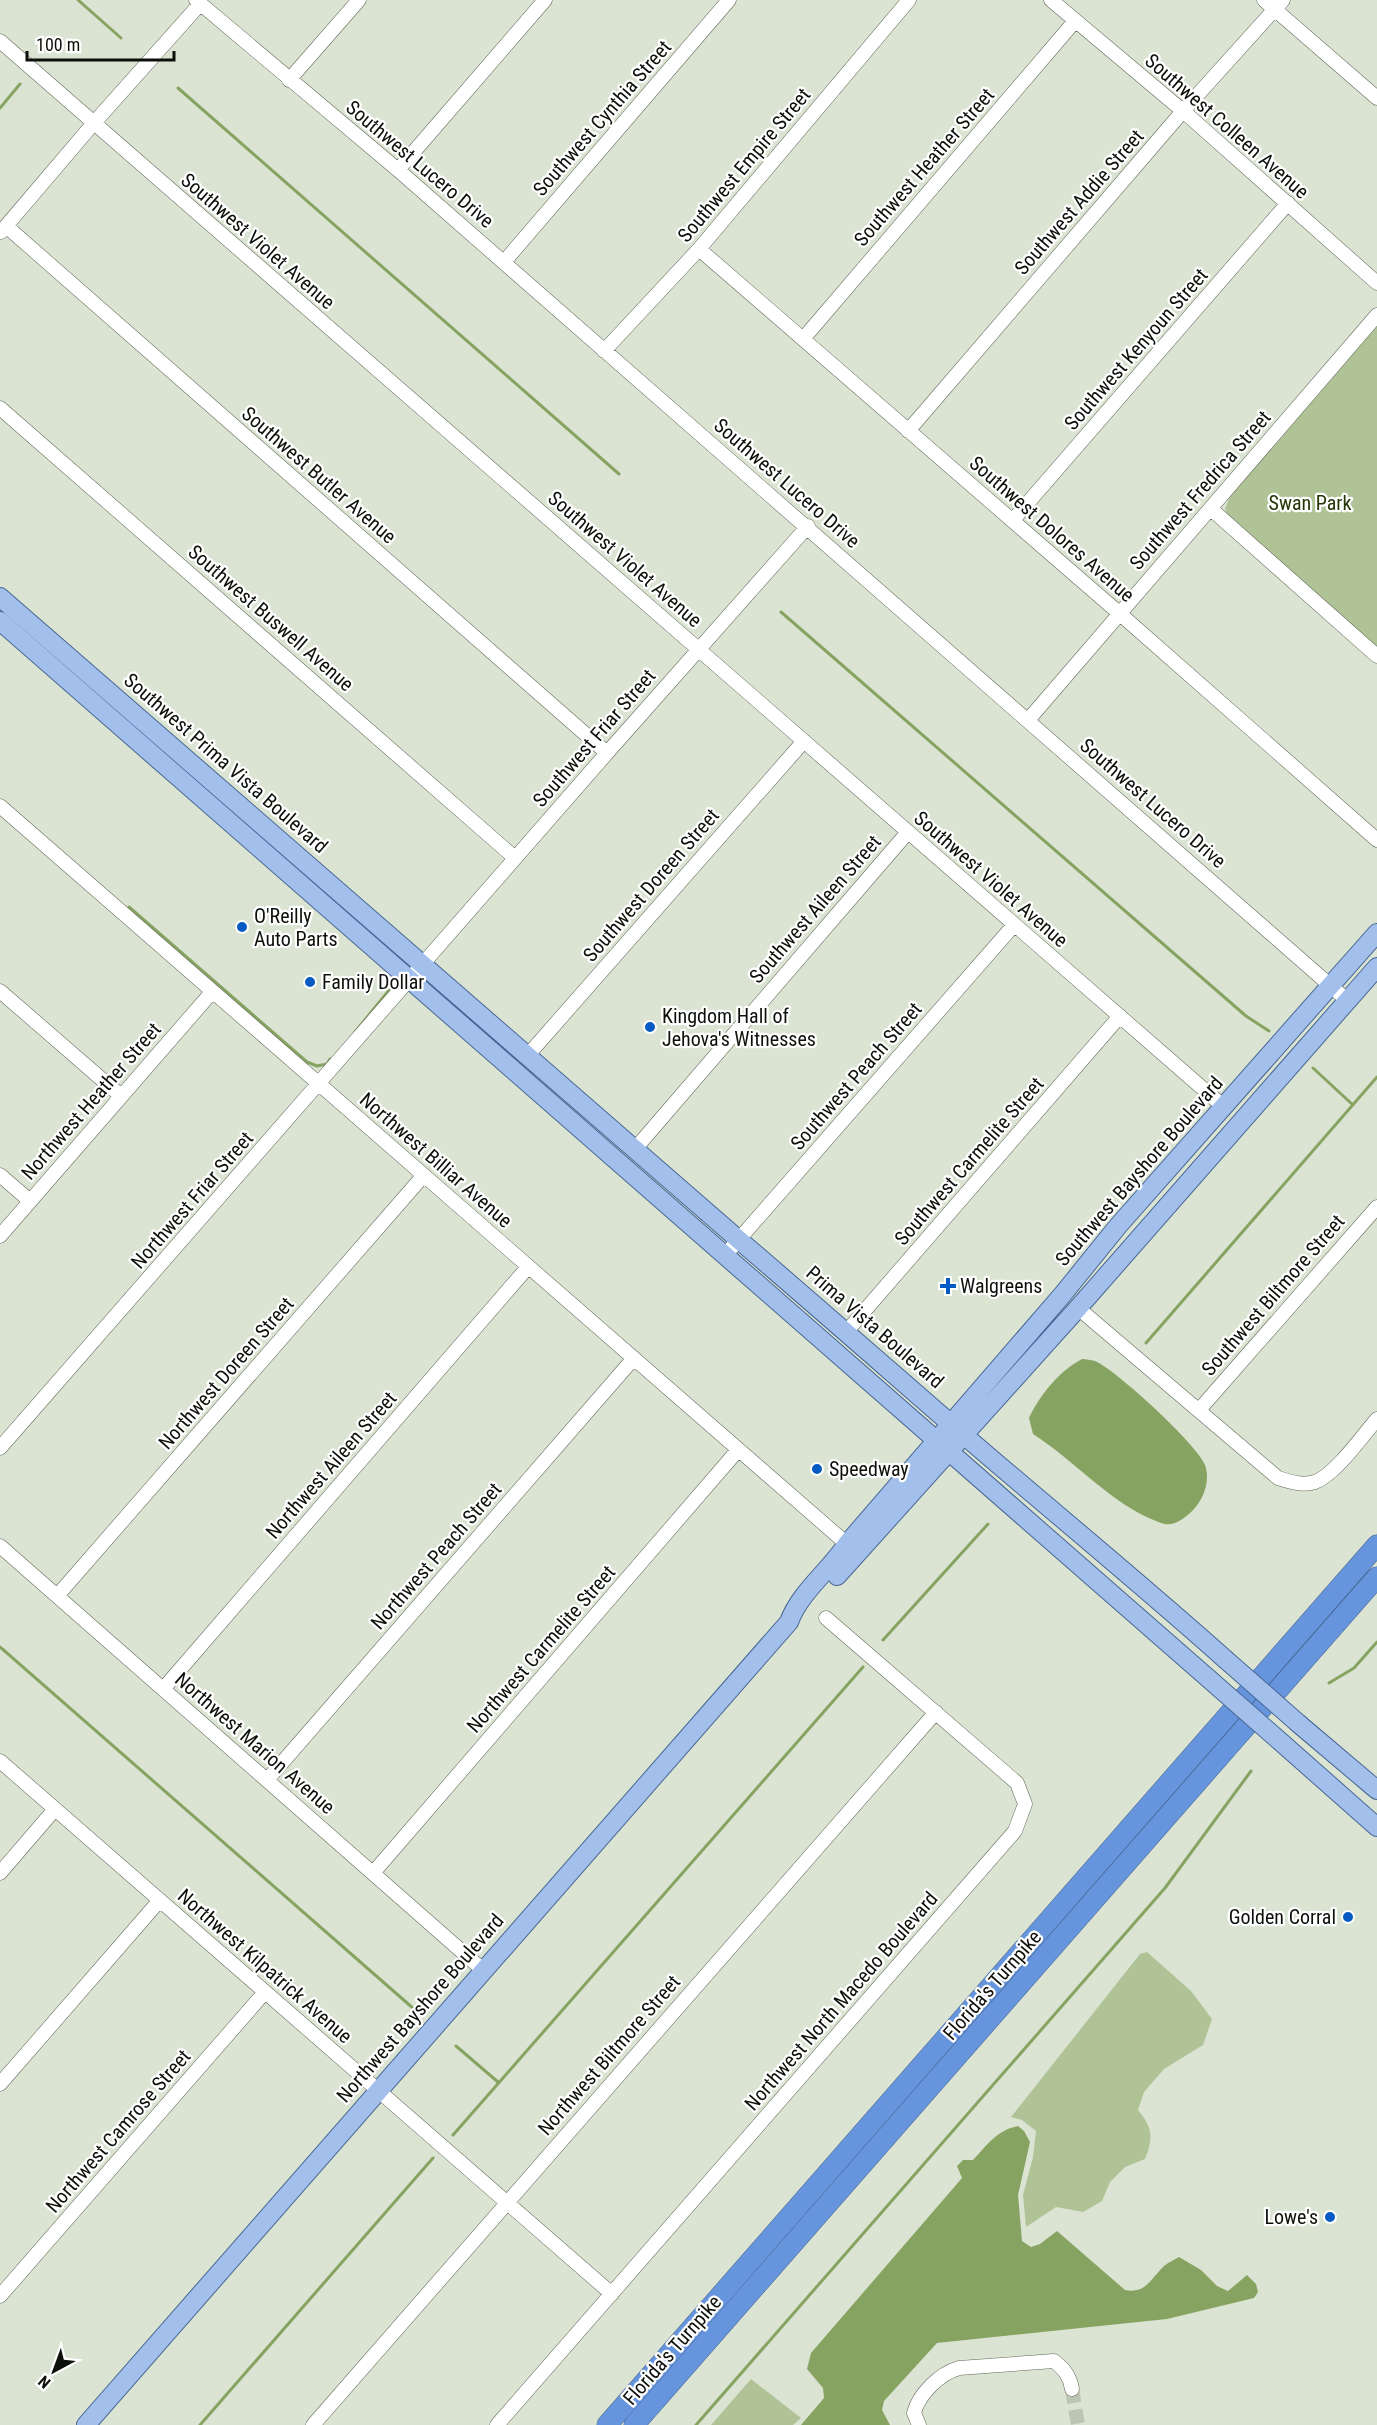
<svg xmlns="http://www.w3.org/2000/svg" width="1377" height="2425" font-family="'Roboto Condensed',sans-serif">
<rect width="100%" height="100%" fill="#dbe4d2"/>
<path fill="#afc396" d="M 1377,325 L 1377,649 L 1228,518 L 1225,509 L 1231,494 Z
M 1147,1952 L 1191,1991 L 1212,2019 L 1203,2045 L 1164,2069 L 1144,2092 L 1138,2110 C 1152,2127 1154,2137 1145,2159 L 1125,2167 L 1110,2182 L 1102,2201 L 1083,2212 L 1056,2207 L 1026,2227 L 1023,2195 L 1033,2157 L 1036,2131 L 1022,2120 L 1011,2117 L 1140,1954 Z
M 751,2379 L 801,2418 L 793,2425 L 711,2425 Z"/>
<path fill="#87a362" d="M 1082,1359 C 1086,1359 1091,1360 1095,1361 C 1115,1369 1198,1445 1205,1465 C 1211,1482 1203,1502 1189,1514 C 1180,1521 1172,1527 1161,1523 C 1111,1505 1077,1462 1033,1434 L 1029,1418 C 1040,1395 1059,1371 1082,1359 Z
M 1018,2126 L 1024,2131 L 1030,2142 L 1018,2195 L 1022,2241 L 1031,2247 L 1040,2244 L 1057,2231 L 1125,2290 C 1145,2294 1150,2280 1163,2267 C 1167,2263 1174,2260 1179,2257 L 1201,2270 L 1217,2286 L 1228,2291 L 1247,2275 L 1256,2284 L 1258,2292 L 1254,2298 L 1167,2319 L 937,2343 L 884,2401 L 882,2410 L 890,2425 L 801,2425 L 824,2398 L 823,2388 L 807,2369 L 811,2353 L 962,2178 L 957,2166 L 963,2160 L 973,2160 C 987,2145 997,2130 1018,2126 Z"/>
<g fill="none" stroke-linecap="round" stroke-linejoin="round">
<path stroke="#87a362" stroke-width="3" d="M 78,0 L 121,38
M 178,88 L 619,474
M 0,108 L 20,84
M 781,612 L 1246,1016 L 1269,1031
M 129,907 L 307,1062 L 317,1066 L 327,1064 L 330,1059
M 355,1032 L 390,989
M 1313,1068 L 1353,1105
M 1146,1343 L 1377,1077
M 883,1640 L 988,1524
M 0,1647 L 414,2009
M 1329,1683 L 1354,1668 L 1377,1642
M 456,2046 L 498,2082
M 453,2135 L 863,1667
M 200,2425 L 433,2158
M 696,2425 L 1165,1888 L 1251,1771"/>
<path stroke="#bcc4b4" stroke-width="14" stroke-dasharray="14 7" stroke-linecap="butt" d="M 1072,2389 L 1078,2425"/>
<defs>
<path id="minor" d="M 196,0 L 398,170 L 1348,1001
M 1051,0 L 1183,111 L 1377,283
M 1264,0 L 1377,98
M 0,41 L 1224,1107
M 289,80 L 359,0
M 398,170 L 545,0
M 6,226 L 607,753
M 1,232 L 93,124 L 200,4
M 699,249 L 1119,613 L 1377,840
M 504,262 L 729,0
M 803,339 L 1075,21
M 604,351 L 699,249 L 909,0
M 0,408 L 515,858
M 908,431 L 1183,111 L 1283,0
M 1211,509 L 1377,656
M 1013,520 L 1288,203
M 1029,719 L 1377,315
M 0,806 L 847,1544
M 0,991 L 121,1096
M 528,1055 L 804,741
M 635,1149 L 908,832
M 0,1175 L 30,1201
M 0,1236 L 212,992
M 727,1253 L 1014,925
M 1078,1308 L 1278,1478 C 1291,1482 1302,1486 1315,1482 C 1335,1475 1363,1435 1377,1419
M 847,1331 L 1120,1016
M 1199,1410 L 1377,1207
M 0,1448 L 607,753 L 808,526
M 0,1546 L 483,1970
M 57,1596 L 424,1175
M 164,1688 L 528,1267
M 0,1761 L 612,2294
M 267,1780 L 634,1358
M 0,1873 L 55,1809
M 373,1873 L 738,1450
M 0,2084 L 160,1900
M 0,2296 L 265,1992
M 313,2425 L 936,1712
M 497,2425 L 1015,1831 L 1025,1804 L 1017,1783 L 826,1618
M 919,2425 L 914,2413 C 919,2394 939,2374 959,2368 L 1054,2361 C 1064,2369 1070,2376 1072,2389"/>
<path id="major" d="M 0,597 L 739,1240 C 815,1305 890,1371 966,1437 C 1052,1511 1140,1583 1225,1659
M 0,621 C 405,971 807,1325 1209,1679
M 837,1576 L 1078,1308 L 1377,967
M 1299,1724 L 1377,1790
M 1282,1743 L 1377,1827
M 86,2425 L 789,1622 C 800,1592 830,1570 847,1544 L 1063,1294 L 1118,1226 L 1377,933"/>
<path id="highway" d="M 607,2425 L 1377,1545
M 634,2425 L 1377,1577"/>
</defs>
<use href="#minor" stroke="#606758" stroke-width="15"/>
<use href="#major" stroke="#476693" stroke-width="20"/>
<use href="#highway" stroke="#476693" stroke-width="21"/>
<use href="#minor" stroke="#fff" stroke-width="14"/>
<use href="#major" stroke="#a3bfeb" stroke-width="18"/>
<use href="#highway" stroke="#6695dd" stroke-width="20"/>
<defs>
<path id="major-bridge" d="M 1225,1659 L 1299,1724
M 1209,1679 L 1282,1743"/>
</defs>
<use href="#major-bridge" stroke="#476693" stroke-width="20" stroke-linecap="butt"/>
<use href="#major-bridge" stroke="#a3bfeb" stroke-width="18"/>
</g>
<g fill="#065ac3" stroke="#fff" stroke-width="2">
<circle cx="242" cy="927" r="6"/>
<circle cx="310" cy="982" r="6"/>
<circle cx="650" cy="1027" r="6"/>
<path d="M945 1277h6v6h6v6h-6v6h-6v-6h-6v-6h6z"/>
<circle cx="817" cy="1469" r="6"/>
<circle cx="1348" cy="1917" r="6"/>
<circle cx="1330" cy="2217" r="6"/>
</g>
<g text-anchor="middle" dominant-baseline="central" stroke-width="4.5" stroke-linejoin="round" paint-order="stroke">
<g font-size="20" fill="#0d100a" stroke="#fff">
<text transform="translate(602 118) rotate(-49)">Southwest Cynthia Street</text>
<text transform="translate(1227 126) rotate(41)">Southwest Colleen Avenue</text>
<text transform="translate(420 164) rotate(40)">Southwest Lucero Drive</text>
<text transform="translate(744 165) rotate(-50)">Southwest Empire Street</text>
<text transform="translate(924 167) rotate(-49)">Southwest Heather Street</text>
<text transform="translate(1079 202) rotate(-49)">Southwest Addie Street</text>
<text transform="translate(258 241) rotate(41)">Southwest Violet Avenue</text>
<text transform="translate(1136 349) rotate(-49)">Southwest Kenyoun Street</text>
<text transform="translate(319 475) rotate(41)">Southwest Butler Avenue</text>
<text transform="translate(787 483) rotate(41)">Southwest Lucero Drive</text>
<text transform="translate(1200 490) rotate(-49)">Southwest Fredrica Street</text>
<text transform="translate(1052 529) rotate(41)">Southwest Dolores Avenue</text>
<text transform="translate(625 559) rotate(41)">Southwest Violet Avenue</text>
<text transform="translate(271 618) rotate(41)">Southwest Buswell Avenue</text>
<text transform="translate(594 738) rotate(-49)">Southwest Friar Street</text>
<text transform="translate(226 763) rotate(41)">Southwest Prima Vista Boulevard</text>
<text transform="translate(1153 803) rotate(41)">Southwest Lucero Drive</text>
<text transform="translate(991 879) rotate(41)">Southwest Violet Avenue</text>
<text transform="translate(651 885) rotate(-49)">Southwest Doreen Street</text>
<text transform="translate(815 909) rotate(-49)">Southwest Aileen Street</text>
<text transform="translate(856 1076) rotate(-49)">Southwest Peach Street</text>
<text transform="translate(91 1101) rotate(-49)">Northwest Heather Street</text>
<text transform="translate(436 1160) rotate(41)">Northwest Billiar Avenue</text>
<text transform="translate(969 1161) rotate(-49)">Southwest Carmelite Street</text>
<text transform="translate(1139 1171) rotate(-49)">Southwest Bayshore Boulevard</text>
<text transform="translate(192 1200) rotate(-49)">Northwest Friar Street</text>
<text transform="translate(1273 1295) rotate(-49)">Southwest Biltmore Street</text>
<text transform="translate(875 1327) rotate(41)">Prima Vista Boulevard</text>
<text transform="translate(226 1373) rotate(-49)">Northwest Doreen Street</text>
<text transform="translate(331 1465) rotate(-49)">Northwest Aileen Street</text>
<text transform="translate(436 1556) rotate(-49)">Northwest Peach Street</text>
<text transform="translate(541 1649) rotate(-49)">Northwest Carmelite Street</text>
<text transform="translate(255 1743) rotate(41)">Northwest Marion Avenue</text>
<text transform="translate(265 1966) rotate(41)">Northwest Kilpatrick Avenue</text>
<text transform="translate(992 1985) rotate(-49)">Florida's Turnpike</text>
<text transform="translate(841 2001) rotate(-49)">Northwest North Macedo Boulevard</text>
<text transform="translate(420 2008) rotate(-49)">Northwest Bayshore Boulevard</text>
<text transform="translate(609 2055) rotate(-49)">Northwest Biltmore Street</text>
<text transform="translate(118 2131) rotate(-49)">Northwest Camrose Street</text>
<text transform="translate(672 2350) rotate(-49)">Florida's Turnpike</text>
</g>
<g font-size="20" fill="#243604" stroke="#fff">
<text x="1310" y="503">Swan Park</text>
</g>
<g font-size="20" fill="#0d100a" stroke="#fff" text-anchor="start">
<text x="254" y="916">O'Reilly<tspan x="254" dy="23">Auto Parts</tspan></text>
<text x="322" y="982">Family Dollar</text>
<text x="662" y="1016">Kingdom Hall of<tspan x="662" dy="23">Jehova's Witnesses</tspan></text>
<text x="960" y="1286">Walgreens</text>
<text x="829" y="1469">Speedway</text>
<text x="1336" y="1917" text-anchor="end">Golden Corral</text>
<text x="1318" y="2217" text-anchor="end">Lowe's</text>
</g>
</g>
<g transform="translate(54 2371) rotate(221)" stroke="#ffffff" stroke-width="4.5" paint-order="stroke">
<path d="M0-4.5L10 22L0 15L-10 22Z" fill="#0d100a"/>
<text y="-9" font-size="16" font-weight="bold" text-anchor="middle" fill="#0d100a">N</text>
</g>
<path d="M27 51v9h147v-9" fill="none" stroke="#0d100a" stroke-width="3"/>
<text x="36" y="51" font-size="18" fill="#0d100a" stroke="#ffffff" stroke-width="4.5" paint-order="stroke">100 m</text>
</svg>
